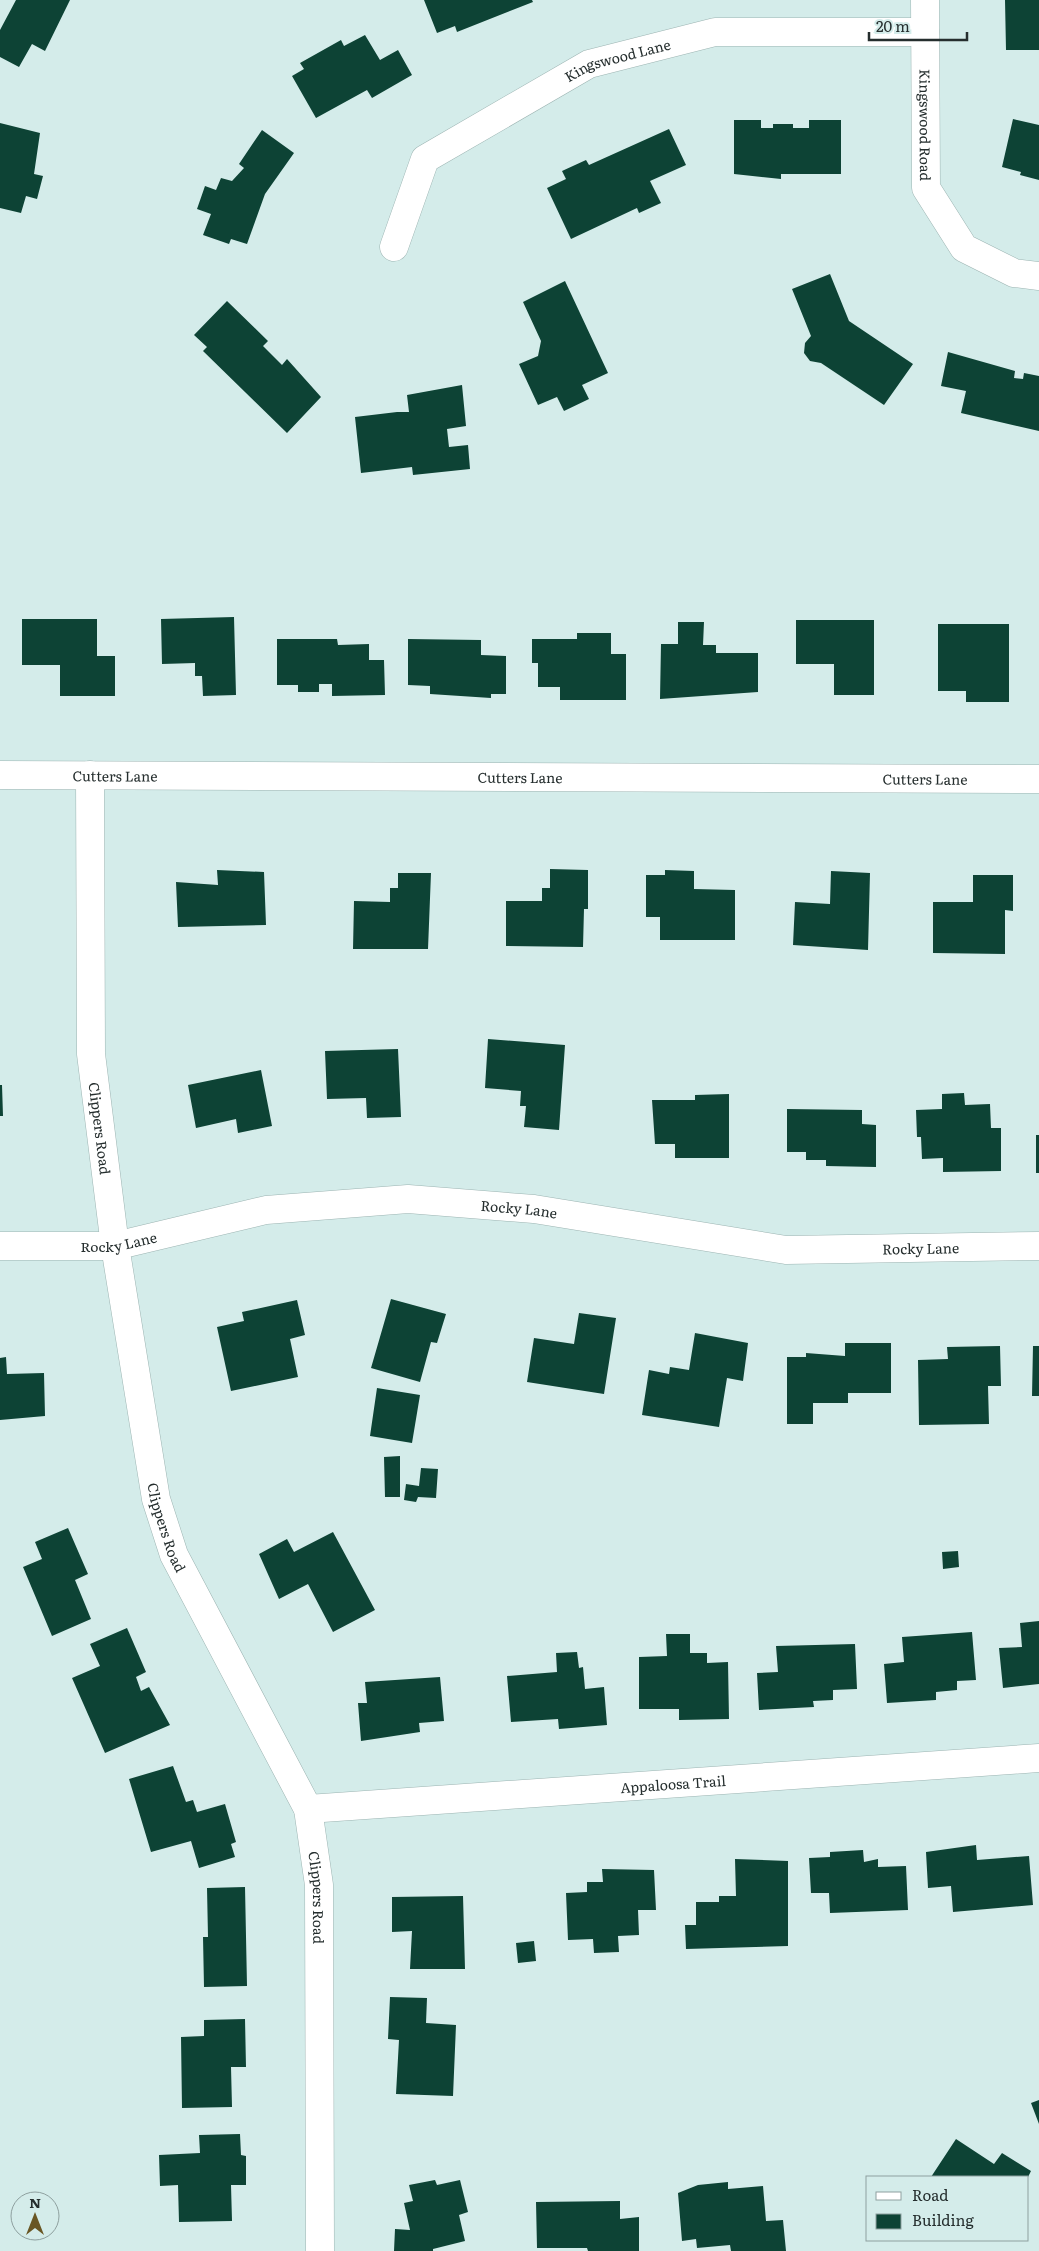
<svg xmlns="http://www.w3.org/2000/svg" width="1039" height="2251" font-family="Literata,serif">
<rect width="100%" height="100%" fill="#d4ecea"/>
<path fill="#0d4335" d="M 16,0 L 70,0 L 45,51 L 32,44 L 19,67 L 0,57 L 0,30 Z
M 424,0 L 532,0 L 533,2 L 457,32 L 455,26 L 437,33 Z
M 1005,0 L 1039,0 L 1039,50 L 1006,50 Z
M 365,35 L 380,60 L 398,50 L 412,75 L 372,98 L 367,90 L 316,118 L 292,76 L 304,69 L 300,63 L 341,40 L 344,46 Z
M 1013,119 L 1039,125 L 1039,180 L 1020,175 L 1021,172 L 1002,167 Z
M 734,120 L 761,120 L 761,128 L 773,128 L 773,124 L 793,124 L 793,128 L 809,128 L 809,120 L 841,120 L 841,174 L 781,174 L 781,179 L 734,174 Z
M 0,123 L 40,133 L 34,174 L 43,176 L 37,199 L 26,196 L 21,213 L 0,208 Z
M 669,129 L 686,165 L 650,181 L 661,203 L 639,213 L 637,208 L 571,239 L 547,188 L 566,179 L 562,171 L 586,160 L 589,165 Z
M 262,130 L 294,153 L 265,194 L 247,244 L 231,239 L 229,244 L 203,235 L 211,214 L 197,209 L 205,186 L 216,190 L 221,178 L 232,181 L 244,168 L 239,164 Z
M 830,274 L 849,321 L 913,364 L 884,405 L 821,363 L 810,361 L 804,353 L 805,343 L 811,336 L 792,289 Z
M 565,281 L 608,373 L 582,385 L 589,399 L 564,411 L 557,397 L 538,405 L 519,364 L 538,356 L 541,341 L 523,302 Z
M 227,301 L 268,341 L 263,346 L 282,365 L 287,359 L 321,397 L 287,433 L 203,351 L 207,347 L 194,335 Z
M 948,352 L 1015,371 L 1014,378 L 1023,379 L 1024,373 L 1039,376 L 1039,431 L 961,413 L 966,391 L 941,386 Z
M 462,385 L 466,426 L 447,429 L 449,447 L 468,445 L 470,469 L 413,475 L 412,467 L 361,473 L 355,417 L 397,412 L 409,412 L 407,395 Z
M 234,617 L 236,695 L 203,696 L 202,676 L 195,676 L 195,663 L 162,664 L 161,619 Z
M 22,619 L 97,619 L 97,656 L 115,656 L 115,696 L 60,696 L 60,665 L 22,665 Z
M 796,620 L 874,620 L 874,695 L 834,695 L 834,664 L 796,664 Z
M 678,622 L 704,622 L 703,645 L 716,645 L 716,653 L 758,653 L 758,692 L 660,699 L 661,644 L 678,644 Z
M 938,624 L 1009,624 L 1009,702 L 966,702 L 966,691 L 938,691 Z
M 577,633 L 611,633 L 611,654 L 626,654 L 626,700 L 560,700 L 560,687 L 538,687 L 538,663 L 532,663 L 532,639 L 577,639 Z
M 277,639 L 337,639 L 338,645 L 369,644 L 369,660 L 384,660 L 385,695 L 332,696 L 332,684 L 319,684 L 319,692 L 298,692 L 298,685 L 277,685 Z
M 408,639 L 481,640 L 481,655 L 506,656 L 506,694 L 491,694 L 491,698 L 430,694 L 430,686 L 408,685 Z
M 550,869 L 588,870 L 588,909 L 584,909 L 583,947 L 506,946 L 506,901 L 542,901 L 542,888 L 550,888 Z
M 217,870 L 264,872 L 266,925 L 178,927 L 176,882 L 218,885 Z
M 665,870 L 694,871 L 694,889 L 735,890 L 735,940 L 660,940 L 660,917 L 646,917 L 646,875 L 665,875 Z
M 831,871 L 870,873 L 868,950 L 793,945 L 795,902 L 830,904 Z
M 398,873 L 431,873 L 428,949 L 353,949 L 354,901 L 390,902 L 390,888 L 398,888 Z
M 973,875 L 1013,875 L 1013,911 L 1005,910 L 1005,954 L 933,953 L 933,902 L 973,902 Z
M 488,1039 L 565,1045 L 559,1130 L 524,1127 L 526,1106 L 520,1106 L 521,1091 L 485,1088 Z
M 398,1049 L 401,1117 L 367,1118 L 366,1098 L 327,1099 L 325,1051 Z
M 261,1070 L 272,1126 L 238,1133 L 236,1119 L 196,1128 L 188,1085 Z
M 0,1085 L 2,1085 L 3,1116 L 0,1116 Z
M 964,1093 L 965,1105 L 990,1104 L 991,1128 L 1001,1128 L 1001,1171 L 943,1172 L 943,1158 L 922,1159 L 921,1137 L 917,1137 L 916,1110 L 942,1109 L 942,1094 Z
M 729,1094 L 729,1158 L 675,1158 L 675,1144 L 655,1144 L 652,1100 L 695,1100 L 695,1095 Z
M 787,1109 L 862,1110 L 862,1124 L 876,1125 L 876,1167 L 826,1166 L 826,1160 L 806,1160 L 806,1152 L 787,1152 Z
M 1036,1135 L 1039,1135 L 1039,1173 L 1036,1173 Z
M 391,1299 L 446,1314 L 437,1343 L 431,1342 L 420,1382 L 371,1368 Z
M 297,1300 L 305,1335 L 290,1339 L 298,1377 L 231,1391 L 217,1327 L 244,1321 L 242,1312 Z
M 579,1313 L 616,1318 L 604,1394 L 527,1382 L 534,1338 L 574,1344 Z
M 695,1333 L 748,1343 L 743,1381 L 727,1378 L 719,1427 L 642,1415 L 649,1370 L 669,1374 L 670,1367 L 689,1370 Z
M 845,1343 L 891,1343 L 891,1393 L 848,1393 L 848,1403 L 813,1403 L 813,1424 L 787,1424 L 787,1357 L 806,1357 L 806,1353 L 845,1356 Z
M 1000,1346 L 1001,1386 L 988,1386 L 989,1424 L 919,1425 L 918,1360 L 948,1359 L 947,1347 Z
M 1033,1346 L 1039,1346 L 1039,1396 L 1032,1396 Z
M 6,1357 L 7,1374 L 44,1373 L 45,1416 L 0,1420 L 0,1358 Z
M 377,1388 L 420,1395 L 412,1443 L 370,1436 Z
M 400,1456 L 400,1497 L 385,1497 L 384,1457 Z
M 421,1468 L 438,1469 L 436,1498 L 418,1497 L 416,1502 L 404,1500 L 406,1484 L 419,1486 Z
M 68,1528 L 88,1574 L 75,1580 L 91,1619 L 52,1636 L 23,1567 L 42,1559 L 35,1542 Z
M 333,1532 L 375,1610 L 333,1632 L 308,1584 L 279,1599 L 259,1554 L 287,1539 L 294,1552 Z
M 958,1551 L 959,1567 L 943,1569 L 942,1552 Z
M 1039,1621 L 1039,1684 L 1003,1688 L 999,1648 L 1022,1647 L 1020,1623 Z
M 127,1628 L 146,1672 L 136,1677 L 141,1691 L 149,1687 L 170,1725 L 105,1753 L 72,1678 L 100,1666 L 90,1644 Z
M 972,1632 L 976,1680 L 957,1681 L 957,1690 L 936,1692 L 936,1700 L 887,1703 L 884,1664 L 904,1662 L 902,1637 Z
M 666,1634 L 690,1634 L 690,1653 L 707,1653 L 707,1663 L 728,1662 L 729,1719 L 679,1720 L 679,1709 L 639,1709 L 639,1657 L 667,1656 Z
M 855,1644 L 857,1689 L 833,1690 L 833,1700 L 813,1701 L 814,1707 L 759,1710 L 757,1673 L 778,1672 L 776,1646 Z
M 577,1652 L 579,1668 L 583,1667 L 585,1689 L 604,1687 L 607,1725 L 559,1729 L 558,1719 L 511,1722 L 507,1676 L 557,1672 L 556,1653 Z
M 440,1677 L 444,1721 L 419,1723 L 420,1732 L 361,1741 L 358,1703 L 367,1703 L 365,1682 Z
M 173,1766 L 186,1802 L 193,1800 L 197,1812 L 225,1804 L 236,1842 L 231,1844 L 235,1857 L 199,1868 L 191,1841 L 151,1852 L 129,1779 Z
M 976,1845 L 977,1860 L 1029,1856 L 1033,1905 L 953,1912 L 951,1886 L 928,1888 L 926,1852 Z
M 863,1850 L 864,1862 L 878,1859 L 878,1867 L 906,1866 L 908,1910 L 830,1913 L 829,1893 L 811,1893 L 809,1858 L 830,1857 L 830,1852 Z
M 735,1859 L 788,1861 L 788,1946 L 686,1949 L 685,1925 L 696,1925 L 696,1902 L 719,1902 L 719,1896 L 736,1896 Z
M 602,1869 L 654,1870 L 656,1910 L 638,1910 L 639,1935 L 618,1936 L 619,1952 L 594,1953 L 593,1939 L 568,1940 L 566,1893 L 587,1892 L 587,1882 L 603,1882 Z
M 245,1887 L 247,1986 L 204,1987 L 203,1937 L 208,1937 L 207,1888 Z
M 463,1896 L 465,1969 L 410,1969 L 412,1931 L 392,1932 L 392,1897 Z
M 534,1941 L 536,1961 L 518,1963 L 516,1943 Z
M 390,1997 L 427,1998 L 426,2023 L 456,2025 L 453,2096 L 396,2094 L 399,2040 L 388,2039 Z
M 245,2019 L 246,2067 L 231,2067 L 232,2107 L 182,2108 L 181,2037 L 204,2036 L 204,2020 Z
M 1039,2100 L 1039,2124 L 1031,2103 Z
M 240,2134 L 241,2155 L 246,2156 L 246,2185 L 231,2185 L 232,2221 L 179,2222 L 178,2185 L 160,2186 L 159,2155 L 200,2153 L 199,2135 Z
M 956,2139 L 994,2164 L 1002,2153 L 1031,2171 L 1028,2177 L 931,2177 Z
M 435,2180 L 437,2185 L 460,2180 L 468,2212 L 459,2215 L 465,2241 L 433,2249 L 433,2251 L 394,2251 L 395,2229 L 410,2230 L 404,2203 L 413,2201 L 409,2185 Z
M 728,2182 L 728,2189 L 763,2186 L 766,2221 L 783,2220 L 786,2251 L 731,2251 L 730,2245 L 697,2248 L 696,2239 L 682,2241 L 678,2193 L 698,2185 Z
M 620,2201 L 620,2219 L 639,2217 L 639,2251 L 588,2251 L 587,2248 L 537,2248 L 536,2202 Z"/>
<g fill="none" stroke-linecap="round" stroke-linejoin="round">
<defs>
<g id="minor">
<path id="s1" d="M 925,0 L 926,188 L 964,248 L 1014,273 L 1039,276"/>
<path id="s2" d="M 394,247 L 425,159 L 589,64 L 715,32 L 925,32"/>
<path id="s3" d="M 0,775 L 1039,779"/>
<path id="s4" d="M 90,775 L 91,1054 L 115,1246 L 156,1499 L 174,1555 L 308,1809 L 319,1885 L 320,2251"/>
<path id="s5" d="M 0,1246 L 115,1246 L 266,1210 L 408,1199 L 534,1209 L 786,1250 L 1039,1246"/>
<path id="s6" d="M 308,1809 L 1039,1758"/>
</g>
</defs>
<use href="#minor" stroke="#9cb4b2" stroke-width="29"/>
<use href="#minor" stroke="#fff" stroke-width="28"/>
</g>
<g text-anchor="middle" dominant-baseline="central" stroke-width="5" stroke-linejoin="round" paint-order="stroke">
<g font-size="14" fill="#252e2e" stroke="#d4ecea">
<text stroke="none"><textPath href="#s2" startOffset="311">Kingswood Lane</textPath></text>
<text stroke="none"><textPath href="#s1" startOffset="125">Kingswood Road</textPath></text>
<text stroke="none"><textPath href="#s3" startOffset="115">Cutters Lane</textPath></text>
<text stroke="none"><textPath href="#s3" startOffset="520">Cutters Lane</textPath></text>
<text stroke="none"><textPath href="#s3" startOffset="925">Cutters Lane</textPath></text>
<text stroke="none"><textPath href="#s4" startOffset="354">Clippers Road</textPath></text>
<text stroke="none"><textPath href="#s5" startOffset="524">Rocky Lane</textPath></text>
<text stroke="none"><textPath href="#s5" startOffset="119">Rocky Lane</textPath></text>
<text stroke="none"><textPath href="#s5" startOffset="929">Rocky Lane</textPath></text>
<text stroke="none"><textPath href="#s4" startOffset="759">Clippers Road</textPath></text>
<text stroke="none"><textPath href="#s6" startOffset="366">Appaloosa Trail</textPath></text>
<text stroke="none"><textPath href="#s4" startOffset="1164">Clippers Road</textPath></text>
</g>
</g>
<rect x="866" y="2176" width="162" height="65" fill="#d4ecea" stroke="#8ea09f"/>
<rect x="876" y="2192" width="25" height="8" fill="#ffffff" stroke="#8ea09f"/>
<text x="912" y="2201" font-size="15" fill="#252e2e">Road</text>
<rect x="876" y="2214" width="25" height="15" fill="#0d4335" stroke="#8ea09f"/>
<text x="912" y="2226" font-size="15" fill="#252e2e">Building</text>
<g transform="translate(35 2216)"><circle r="24" fill="#d4ecea" stroke="#8ea09f"/>
<path d="M0-4L9 19L0 12L-9 19Z" fill="#695624"/>
<text y="-8" font-size="14" font-weight="bold" text-anchor="middle" fill="#252e2e">N</text>
</g>
<path d="M869 32v8h98v-8" fill="none" stroke="#252e2e" stroke-width="2.5"/>
<text x="876" y="32" font-size="15" fill="#252e2e" stroke="#d4ecea" stroke-width="4" paint-order="stroke">20 m</text>
</svg>
